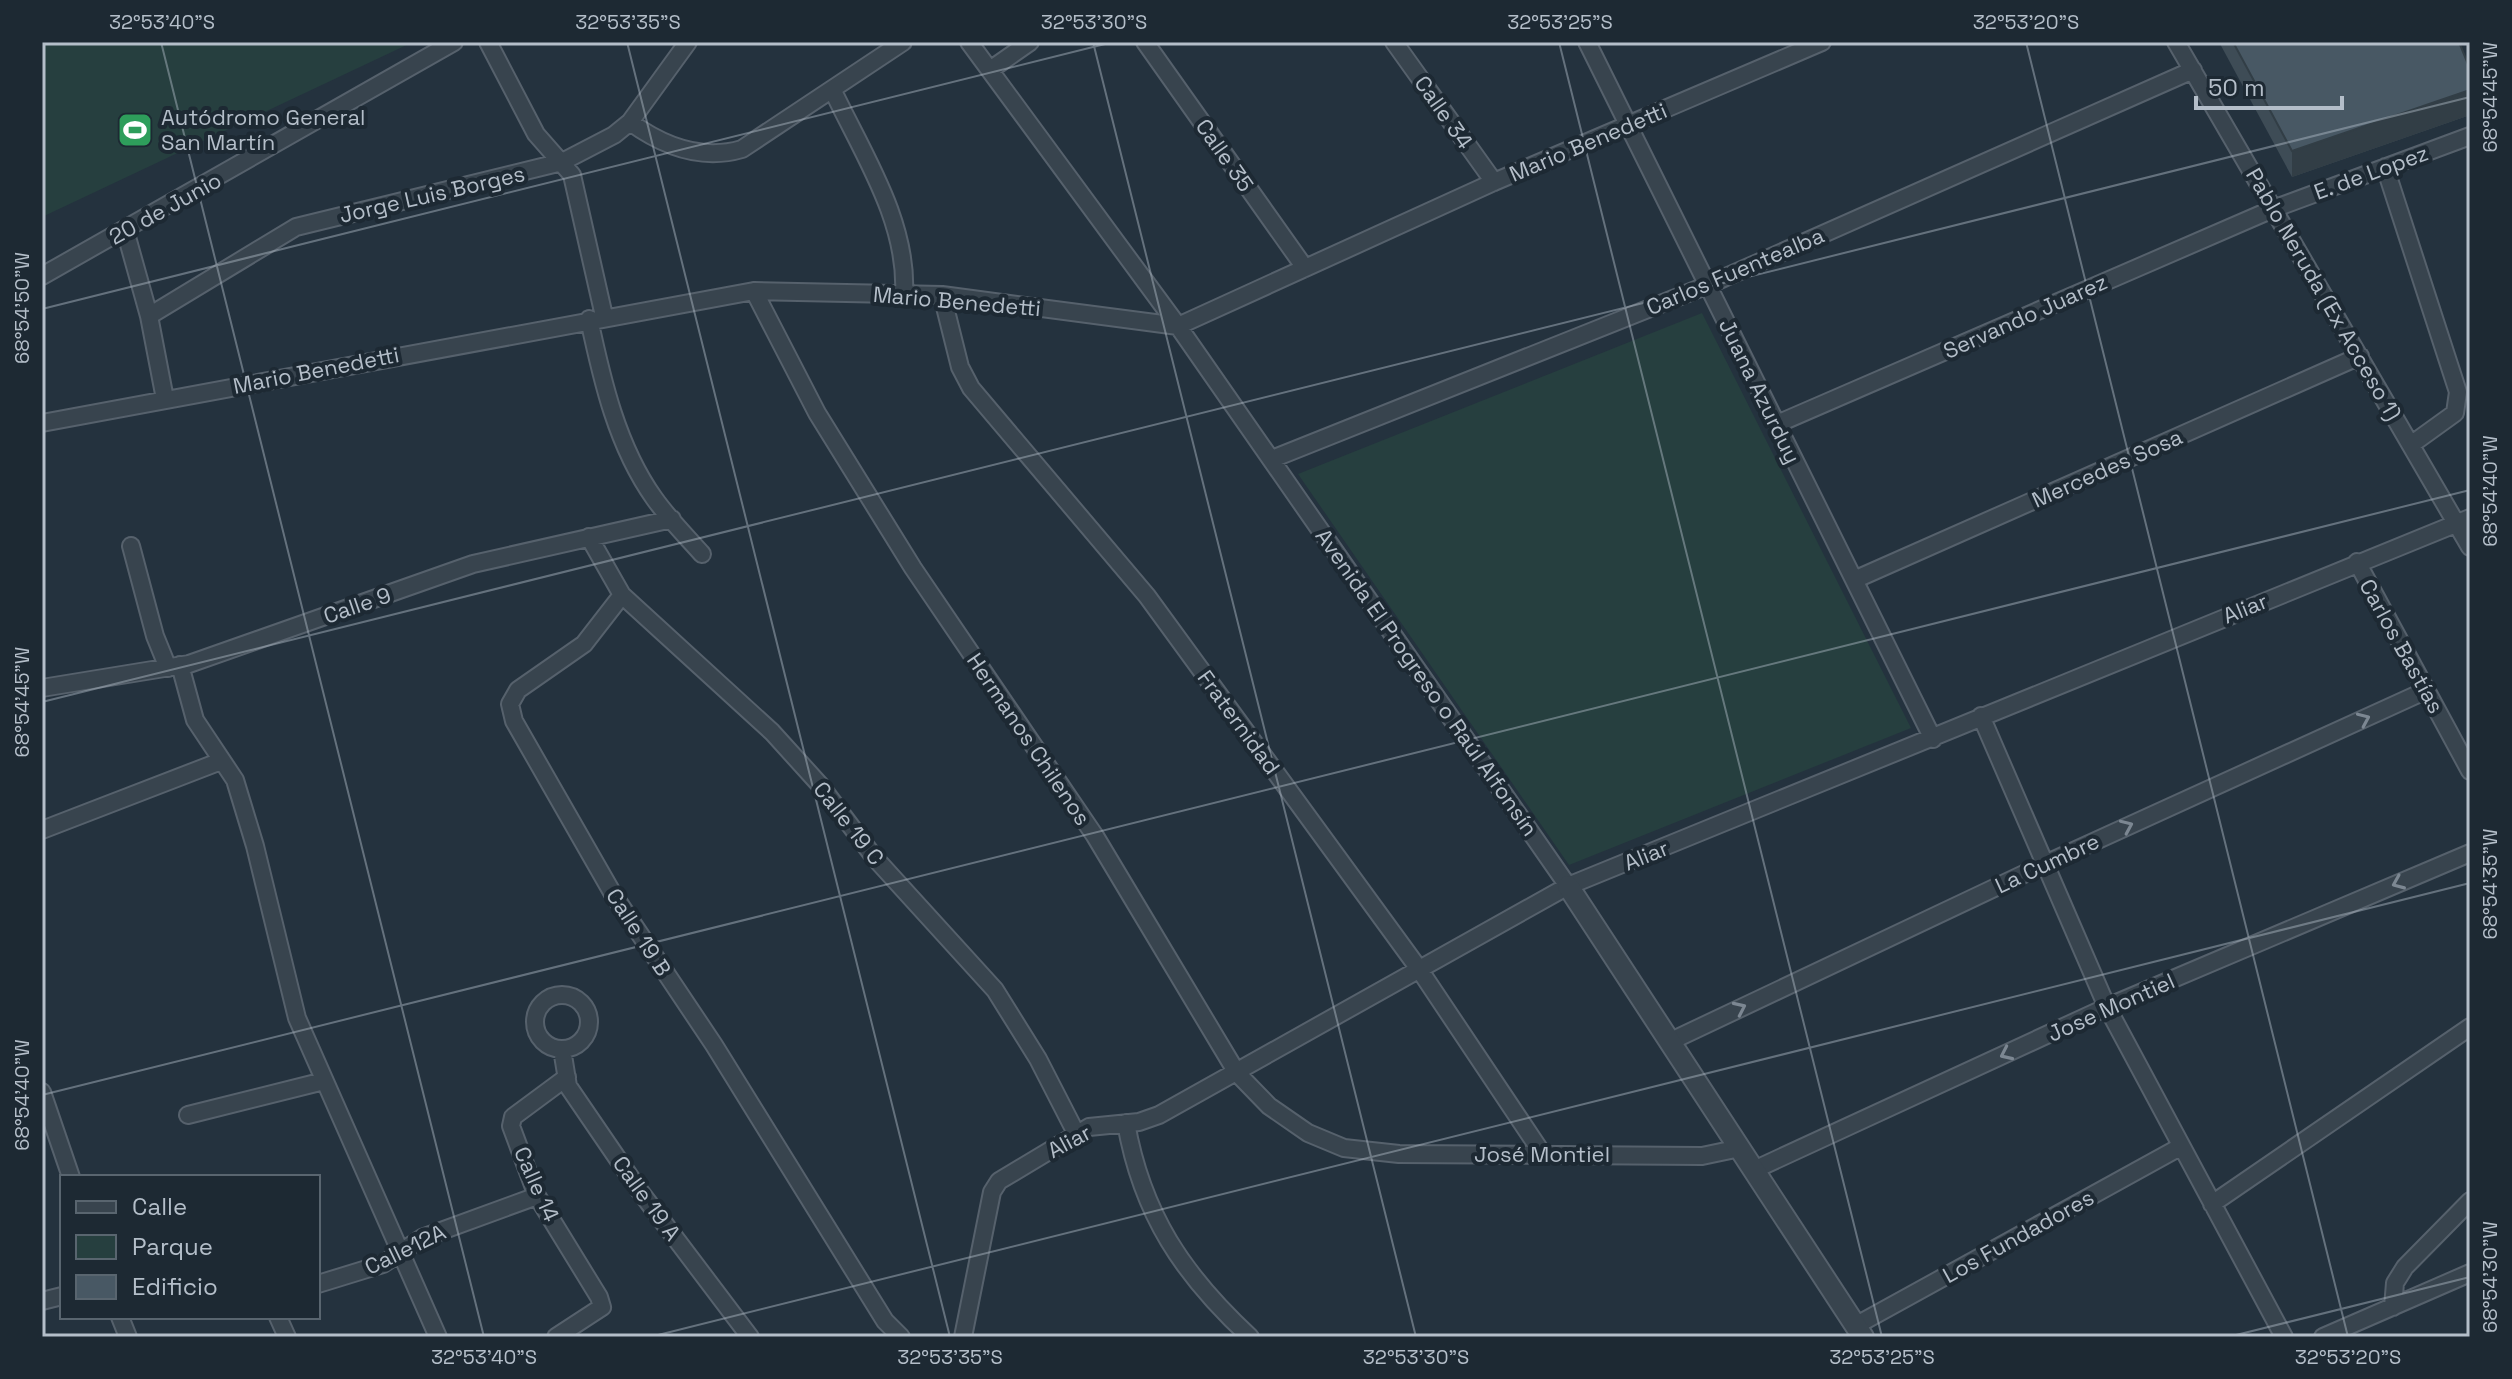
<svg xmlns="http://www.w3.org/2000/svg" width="2512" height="1379" font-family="'Space Grotesk',sans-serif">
<rect width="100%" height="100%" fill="#24323e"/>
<path fill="#263f3f" d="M 42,42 L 413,42 L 42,217 Z
M 1702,313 L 1911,728 L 1569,865 L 1298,474 Z"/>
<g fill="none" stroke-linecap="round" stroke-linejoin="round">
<defs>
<path id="minor" d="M 488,42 L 536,134 L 572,175 L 604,316
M 969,42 L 1178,326 L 1568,886
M 1145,42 L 1305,268
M 1394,42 L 1494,182
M 1587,42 L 1933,739
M 2176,42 L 2470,547
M 990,70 L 1030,42
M 833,91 C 863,154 908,222 904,294
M 630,122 C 663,146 701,161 742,149 L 903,42
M 2385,167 L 2458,392 L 2455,413 L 2412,444
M 125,230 L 149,316 L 165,399
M 42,276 L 454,42
M 754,291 L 817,413 L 913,568 L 1095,836 L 1237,1073 L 1269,1106 L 1308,1133 L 1344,1148 L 1399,1154 L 1702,1156 L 1740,1148
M 942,295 L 960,367 L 971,388 L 1147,596 L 1419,969 L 1542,1153
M 149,316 L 296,227 L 562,162 L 614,135 L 630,122 L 688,42
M 589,319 C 602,380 617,446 654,498 C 668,518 686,536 702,554
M 42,423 L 754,291 L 942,295 L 1178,326 L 1494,182 L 1822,42
M 1777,424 L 2273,209 L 2470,136
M 1272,459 L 1708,285 L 2193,70
M 589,537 L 622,595 L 772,732 L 820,785 L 874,857 L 995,990 L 1038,1059 L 1077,1135
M 131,546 L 155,636 L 168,668
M 2357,562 L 2470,771
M 1854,580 L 2360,356
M 622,595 L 584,644 L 518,690 L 510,704 L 514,721 L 613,894 L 714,1045 L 885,1321 L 901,1337
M 180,665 L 195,720 L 235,780 L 255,846 L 297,1018 L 438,1337
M 42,688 L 189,664 L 473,564 L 672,519
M 1981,716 L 2107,1007 L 2284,1337
M 42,830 L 221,761
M535 1022a27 27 0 1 1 54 0a27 27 0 1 1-54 0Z
M 1669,1042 L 2045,864 L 2427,690
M 562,1049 L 568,1086 L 639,1190 L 750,1337
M 42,1092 L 71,1177
M 188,1115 L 324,1081
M 1126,1123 C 1142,1214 1183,1275 1250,1337
M 1756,1169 L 2107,1007 L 2470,853
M 2212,1204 L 2470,1027
M 318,1284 L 383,1264 L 422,1238 L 537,1196
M 42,1301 L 62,1296
M 2393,1307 L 2395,1283 L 2405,1267 L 2470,1201
M 120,1317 L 128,1337
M 278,1317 L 287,1337
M 1855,1326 L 2180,1147
M 556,1337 L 602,1307 L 599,1297 L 537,1196 L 511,1126 L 513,1117 L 567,1077
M 963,1337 L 992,1192 L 999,1181 L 1089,1127 L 1139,1122 L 1159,1115 L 1568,886 L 2470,518
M 2323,1337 L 2470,1273"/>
<path id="tertiary" d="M 1568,886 L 1863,1337"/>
</defs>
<use href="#minor" stroke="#56616c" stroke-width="20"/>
<use href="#tertiary" stroke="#56616c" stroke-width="24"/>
<use href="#minor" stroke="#38444e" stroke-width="16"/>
<use href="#tertiary" stroke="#38444e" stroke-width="20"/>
</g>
<path fill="#3e4c56" d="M 2219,42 L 2459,42 L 2470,69 L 2470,115 L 2292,177 Z"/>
<path fill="#323e46" d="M 2470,90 L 2470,115 L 2292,177 L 2292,151 Z"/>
<path fill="#485864" stroke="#323e46" stroke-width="2" d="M 2233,42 L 2459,42 L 2470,69 L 2470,90 L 2292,151 Z"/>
<defs><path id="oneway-chevron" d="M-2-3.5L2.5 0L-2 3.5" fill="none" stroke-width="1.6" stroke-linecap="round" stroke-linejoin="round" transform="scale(2)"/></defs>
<g stroke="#7c8792">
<use href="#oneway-chevron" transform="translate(2364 719) rotate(-24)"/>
<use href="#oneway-chevron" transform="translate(2127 826) rotate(-24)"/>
<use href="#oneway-chevron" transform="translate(2398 883) rotate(157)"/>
<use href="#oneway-chevron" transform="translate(1740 1008) rotate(-25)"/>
<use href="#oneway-chevron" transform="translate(2006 1054) rotate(155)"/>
</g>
<path fill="none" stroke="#b4bec9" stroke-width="2" stroke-opacity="0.45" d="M 161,42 L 484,1337M 627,42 L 950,1337M 1093,42 L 1416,1337M 1559,42 L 1882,1337M 2026,42 L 2348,1337M 42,309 L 1113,42M 42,702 L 2470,97M 42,1095 L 2470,490M 650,1337 L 2470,883M 2228,1337 L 2470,1277"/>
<defs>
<symbol id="stadium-square" viewBox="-11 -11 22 22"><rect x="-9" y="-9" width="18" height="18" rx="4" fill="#2e9e5b" stroke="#1d2933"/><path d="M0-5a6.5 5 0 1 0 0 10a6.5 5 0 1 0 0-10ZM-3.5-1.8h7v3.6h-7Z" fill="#fff"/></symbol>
</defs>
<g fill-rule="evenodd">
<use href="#stadium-square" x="115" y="110" width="40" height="40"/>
</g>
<g text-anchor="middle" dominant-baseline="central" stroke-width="8" stroke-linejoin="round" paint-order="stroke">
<g font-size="22" fill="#b4bec9" stroke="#1d2933">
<text transform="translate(1444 112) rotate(55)">Calle 34</text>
<text transform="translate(1588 142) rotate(-23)">Mario Benedetti</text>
<text transform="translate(1225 155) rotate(55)">Calle 35</text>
<text transform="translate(2371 172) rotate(-20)">E. de Lopez</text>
<text transform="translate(432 194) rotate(-13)">Jorge Luis Borges</text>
<text transform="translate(165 208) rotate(-29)">20 de Junio</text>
<text transform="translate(1735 271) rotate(-23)">Carlos Fuentealba</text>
<text transform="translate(2324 294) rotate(60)">Pablo Neruda (Ex Acceso 1)</text>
<text transform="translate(957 301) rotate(5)">Mario Benedetti</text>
<text transform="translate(2025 316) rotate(-24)">Servando Juarez</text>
<text transform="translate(316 370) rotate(-11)">Mario Benedetti</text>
<text transform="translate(1760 391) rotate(64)">Juana Azurduy</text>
<text transform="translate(2107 468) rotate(-24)">Mercedes Sosa</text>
<text transform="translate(357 605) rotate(-19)">Calle 9</text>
<text transform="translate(2245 608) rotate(-22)">Aliar</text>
<text transform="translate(2402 646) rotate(61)">Carlos Bastías</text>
<text transform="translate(1427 682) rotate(55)">Avenida El Progreso o Raúl Alfonsín</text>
<text transform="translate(1239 722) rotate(54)">Fraternidad</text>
<text transform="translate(1029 739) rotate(56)">Hermanos Chilenos</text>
<text transform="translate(849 823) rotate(52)">Calle 19 C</text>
<text transform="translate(1646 855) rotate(-22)">Aliar</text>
<text transform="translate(2047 863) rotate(-25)">La Cumbre</text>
<text transform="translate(639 932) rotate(57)">Calle 19 B</text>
<text transform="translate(2111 1007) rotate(-24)">Jose Montiel</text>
<text transform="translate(1069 1141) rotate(-28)">Aliar</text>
<text x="1542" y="1154">José Montiel</text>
<text transform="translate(537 1184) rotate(66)">Calle 14</text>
<text transform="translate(647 1198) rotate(54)">Calle 19 A</text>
<text transform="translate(2018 1236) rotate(-29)">Los Fundadores</text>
<text transform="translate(405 1249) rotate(-26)">Calle12A</text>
</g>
<g font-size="22" fill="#b4bec9" stroke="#1d2933" text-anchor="start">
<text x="161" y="117">Autódromo General<tspan x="161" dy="25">San Martín</tspan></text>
</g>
</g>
<rect width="2512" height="1379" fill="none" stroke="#1d2933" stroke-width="88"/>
<rect x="60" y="1175" width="260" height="144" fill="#1d2933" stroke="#59656f" stroke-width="2"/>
<rect x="76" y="1201" width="40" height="12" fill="#38444e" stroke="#59656f" stroke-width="2"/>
<text x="132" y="1215" font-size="24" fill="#b4bec9">Calle</text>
<rect x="76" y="1235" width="40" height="24" fill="#263f3f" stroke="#59656f" stroke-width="2"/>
<text x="132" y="1255" font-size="24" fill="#b4bec9">Parque</text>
<rect x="76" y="1275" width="40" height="24" fill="#485864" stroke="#59656f" stroke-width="2"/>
<text x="132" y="1295" font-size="24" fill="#b4bec9">Edificio</text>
<path d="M2196 96v12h146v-12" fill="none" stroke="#b4bec9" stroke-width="4"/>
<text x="2208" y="96" font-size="24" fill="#b4bec9" stroke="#1d2933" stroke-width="6" paint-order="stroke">50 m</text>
<rect x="44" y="44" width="2424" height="1291" fill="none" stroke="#b4bec9" stroke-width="3"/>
<g font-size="20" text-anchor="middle" fill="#b4bec9">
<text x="162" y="29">32°53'40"S</text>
<text x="628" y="29">32°53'35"S</text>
<text x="1094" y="29">32°53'30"S</text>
<text x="1560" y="29">32°53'25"S</text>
<text x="2026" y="29">32°53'20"S</text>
<text transform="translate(2490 97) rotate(-90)" y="7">68°54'45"W</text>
<text transform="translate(22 308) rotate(-90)" y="7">68°54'50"W</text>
<text transform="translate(2490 491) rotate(-90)" y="7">68°54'40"W</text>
<text transform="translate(22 702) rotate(-90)" y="7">68°54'45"W</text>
<text transform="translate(2490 884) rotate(-90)" y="7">68°54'35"W</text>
<text transform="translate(22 1095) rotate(-90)" y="7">68°54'40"W</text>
<text transform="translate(2490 1277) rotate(-90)" y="7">68°54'30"W</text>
<text x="484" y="1364">32°53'40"S</text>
<text x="950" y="1364">32°53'35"S</text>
<text x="1416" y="1364">32°53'30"S</text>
<text x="1882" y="1364">32°53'25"S</text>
<text x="2348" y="1364">32°53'20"S</text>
</g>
</svg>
